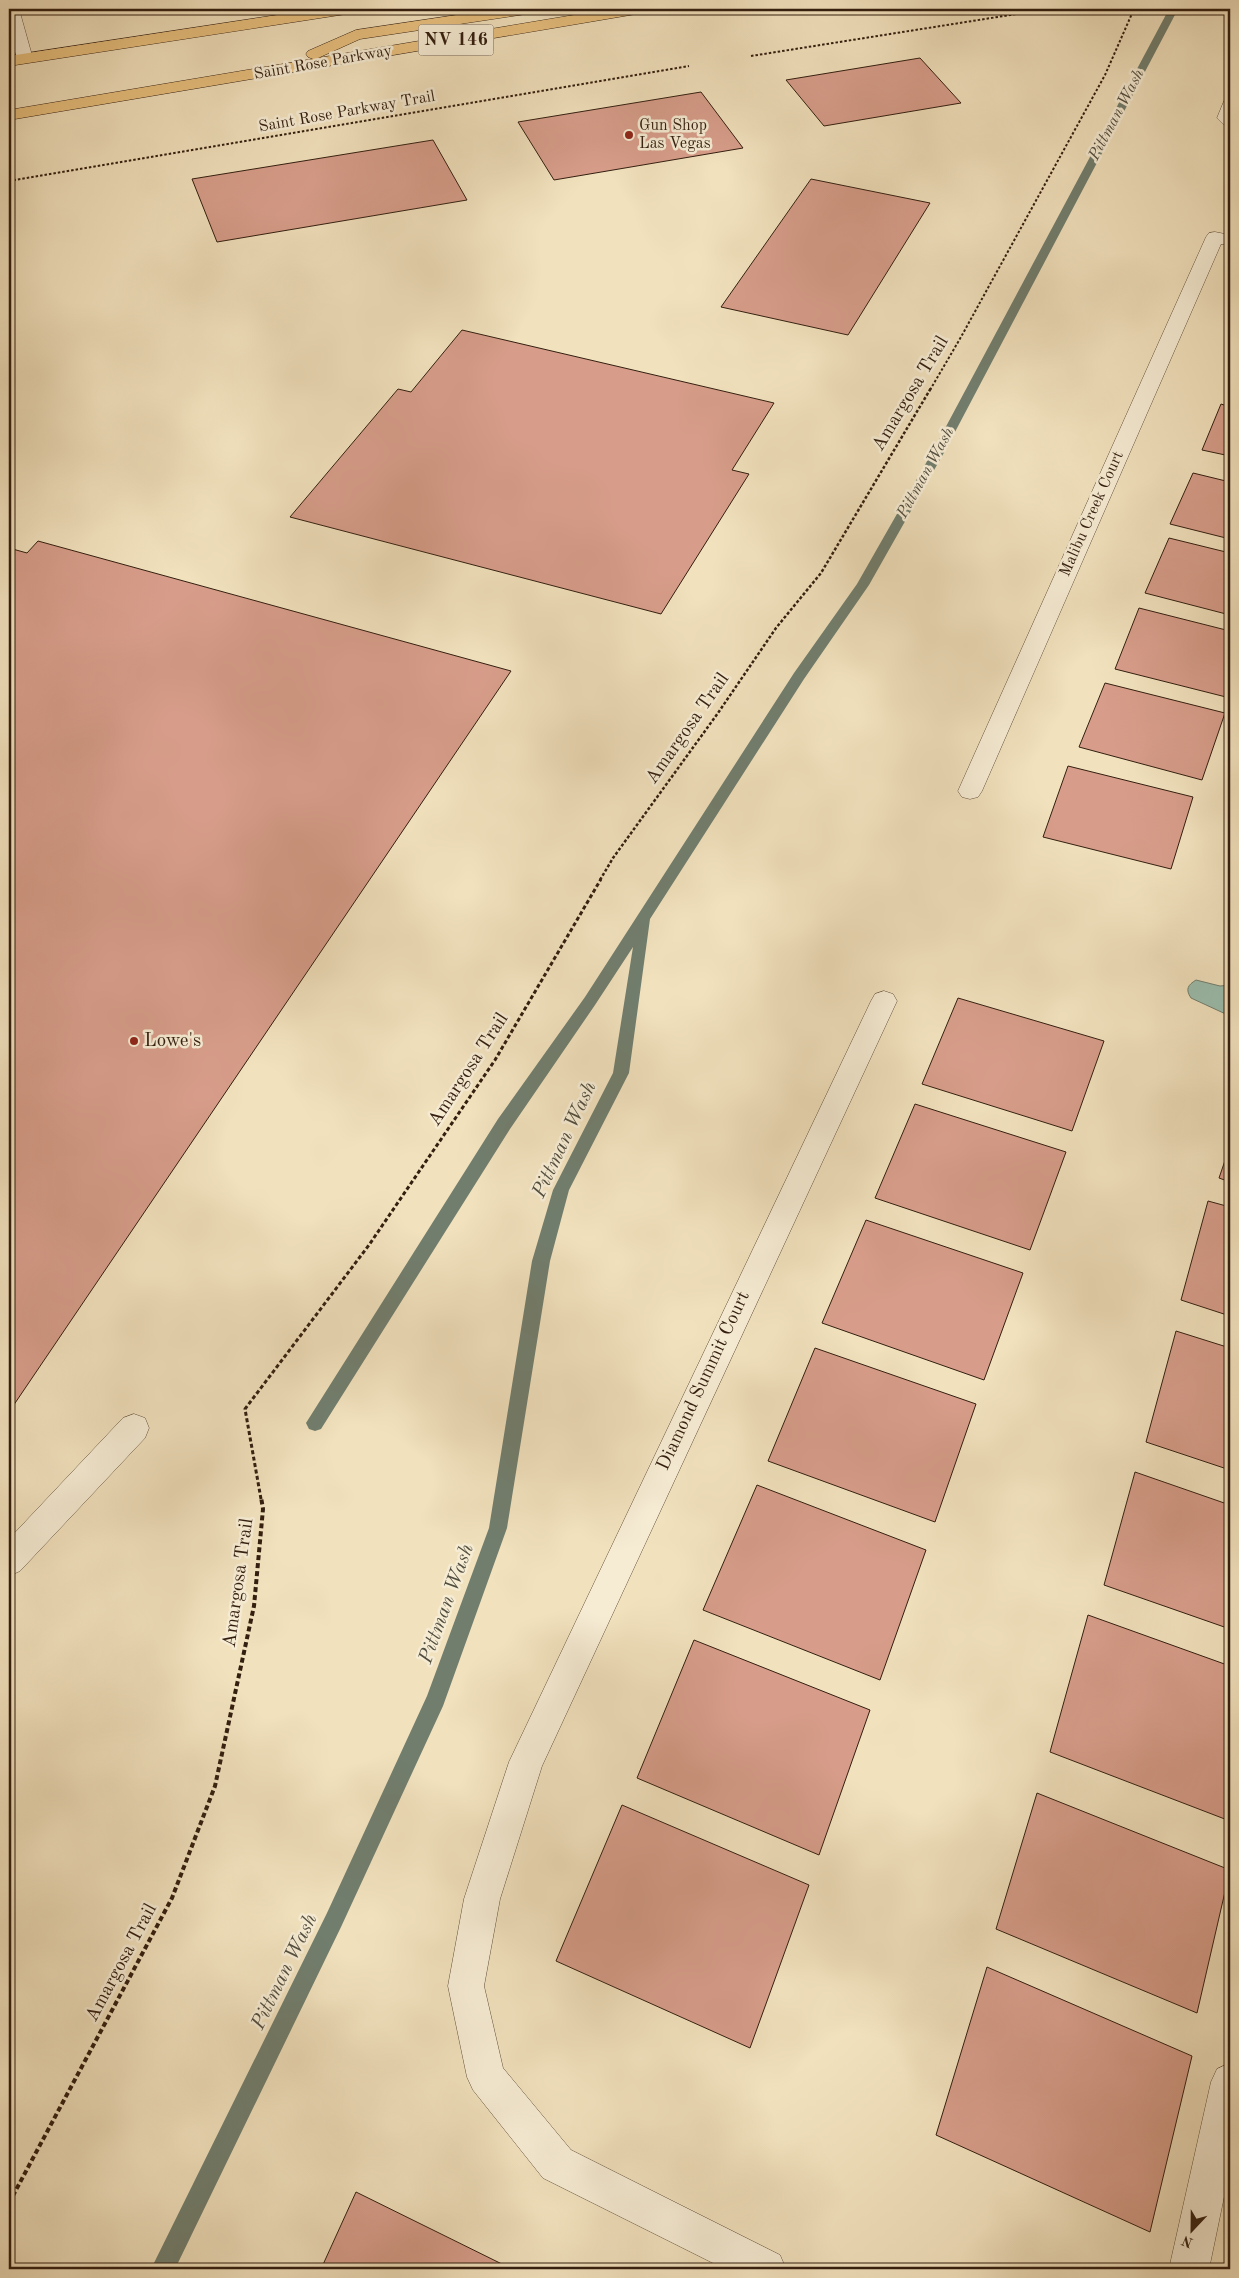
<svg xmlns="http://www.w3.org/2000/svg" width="1239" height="2278" font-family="'Old Standard TT',serif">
<rect width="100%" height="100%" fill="#f1e1bd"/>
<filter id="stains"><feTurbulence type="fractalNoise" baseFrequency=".004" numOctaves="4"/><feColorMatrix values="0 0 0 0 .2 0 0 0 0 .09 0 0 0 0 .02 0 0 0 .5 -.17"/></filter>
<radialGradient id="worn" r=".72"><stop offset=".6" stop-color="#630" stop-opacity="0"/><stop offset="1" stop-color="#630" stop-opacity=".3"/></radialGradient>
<path fill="#9bbeae" stroke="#717e6e" d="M 1196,980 L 1220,986 L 1230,985 L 1230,1016 L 1191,998 C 1185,989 1188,985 1196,980 Z"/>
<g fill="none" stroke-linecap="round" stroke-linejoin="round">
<path fill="#717e6e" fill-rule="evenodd" d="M 1169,9 L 1177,11 L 946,449 L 869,585 L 804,679 L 650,919 L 629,1073 L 569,1190 L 550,1261 L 507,1528 L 443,1706 L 341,1927 L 175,2269 L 151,2269 L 327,1913 L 427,1696 L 489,1528 L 532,1261 L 553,1190 L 613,1073 L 633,947 L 595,1005 L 510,1129 L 321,1429 L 315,1431 L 309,1429 L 306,1423 L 498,1119 L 585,997 L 794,673 L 857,584 L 934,449 Z"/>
</g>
<path fill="#d79d8a" stroke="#331e0f" d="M 920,58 L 961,103 L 824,126 L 786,80 Z
M 701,92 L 743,148 L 554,180 L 518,122 Z
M 433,140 L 467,200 L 217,242 L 192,179 Z
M 811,179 L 930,203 L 848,335 L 721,307 Z
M 462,330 L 774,403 L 732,470 L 749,474 L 661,614 L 290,517 L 398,389 L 411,392 Z
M 1221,404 L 1230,407 L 1230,456 L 1202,450 Z
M 1193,473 L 1230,482 L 1230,539 L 1170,524 Z
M 1169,538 L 1230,553 L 1230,615 L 1145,593 Z
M 38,541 L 511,671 L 9,1412 L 9,548 L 27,553 Z
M 1139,608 L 1230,631 L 1230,698 L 1115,669 Z
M 1105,683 L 1225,713 L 1202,780 L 1079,747 Z
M 1068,766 L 1193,797 L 1171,869 L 1043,837 Z
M 958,998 L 1104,1041 L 1072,1131 L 922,1084 Z
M 915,1104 L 1066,1152 L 1030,1250 L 875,1198 Z
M 1230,1146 L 1230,1182 L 1219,1178 Z
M 1208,1201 L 1230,1207 L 1230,1316 L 1181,1300 Z
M 866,1220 L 1023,1273 L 984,1380 L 822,1323 Z
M 1176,1331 L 1230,1348 L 1230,1470 L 1146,1442 Z
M 815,1348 L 976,1404 L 935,1522 L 768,1461 Z
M 1135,1472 L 1230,1505 L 1230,1629 L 1104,1585 Z
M 757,1485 L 926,1550 L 880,1680 L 703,1610 Z
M 1088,1615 L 1230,1666 L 1230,1821 L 1050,1752 Z
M 694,1640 L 870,1710 L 819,1855 L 637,1778 Z
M 1037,1793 L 1230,1870 L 1197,2013 L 996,1929 Z
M 622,1805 L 809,1885 L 750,2048 L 556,1961 Z
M 987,1967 L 1192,2056 L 1150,2232 L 936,2135 Z
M 356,2192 L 512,2269 L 321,2269 Z"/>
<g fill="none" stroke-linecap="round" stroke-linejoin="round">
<defs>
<path id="minor" d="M 9,9 L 19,9 L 33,59 L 31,62 L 19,62 L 17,59 L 9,29 Z
M 1230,100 L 1230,126 L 1224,125 L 1217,118 L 1224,101 Z
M 1215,232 L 1230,235 L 1230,245 L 1221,244 L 982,791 L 978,797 L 970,799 L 962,797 L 958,791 L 1206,237 L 1209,233 Z
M 884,991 L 893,994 L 897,1001 L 542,1766 L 500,1899 L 484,1986 L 503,2068 L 571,2150 L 780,2255 L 786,2269 L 725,2269 L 543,2178 L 473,2090 L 467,2077 L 448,1986 L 464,1899 L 509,1762 L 871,1001 L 875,994 Z
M 134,1414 L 145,1418 L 149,1428 L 145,1438 L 20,1571 L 9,1576 L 9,1539 L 123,1418 Z
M 1230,2063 L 1230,2168 L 1209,2269 L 1169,2269 L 1211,2082 L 1217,2069 Z"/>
<path id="highway" d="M 317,9 L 354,9 L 352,12 L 346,14 L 9,66 L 9,56 Z
M 497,9 L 534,9 L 532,12 L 526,14 L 360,39 L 318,58 L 610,9 L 644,9 L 642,12 L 636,14 L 9,120 L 9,110 L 313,59 L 308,57 L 306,54 L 308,51 L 356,30 Z"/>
</defs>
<use href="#minor" stroke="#624f3a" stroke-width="1"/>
<use href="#highway" stroke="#331e0f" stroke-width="1"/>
<path stroke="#331e0f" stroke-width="2" stroke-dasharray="2.5 2" stroke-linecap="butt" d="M 751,56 L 1048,9
M 9,181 L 689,66
M 930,390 L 961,337 L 1105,75 L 1134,9"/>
<path stroke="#331e0f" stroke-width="2.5" stroke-dasharray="3 2" stroke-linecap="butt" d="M 600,880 L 613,858 L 718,713 L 776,628 L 821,573 L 931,388"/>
<path stroke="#331e0f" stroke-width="3" stroke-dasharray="4 2.5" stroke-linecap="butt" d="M 261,1499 L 245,1409 L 369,1245 L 495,1060 L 601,879"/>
<path stroke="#331e0f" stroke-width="4" stroke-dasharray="5 3" stroke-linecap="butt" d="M 9,2203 L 172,1898 L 215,1786 L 254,1606 L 263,1509 L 261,1497"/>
<use href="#minor" fill="#f6ecd4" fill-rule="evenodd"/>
<use href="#highway" fill="#e8c07e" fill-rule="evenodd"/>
</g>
<g fill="#8f2418" stroke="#f6ecd4" stroke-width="2">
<circle cx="629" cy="135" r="5"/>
<circle cx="134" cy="1041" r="5"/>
</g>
<g text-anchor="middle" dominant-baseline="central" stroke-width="5" stroke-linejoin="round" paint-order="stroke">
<g font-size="16" fill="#331e0f" stroke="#f6ecd4">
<text transform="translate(323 63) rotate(-10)">Saint Rose Parkway</text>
<text transform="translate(347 112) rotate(-10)">Saint Rose Parkway Trail</text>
<text transform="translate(1092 514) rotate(-66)">Malibu Creek Court</text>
</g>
<g font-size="16" font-style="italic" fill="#524e3f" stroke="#f6ecd4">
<text transform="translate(1117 115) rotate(-62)">Pittman Wash</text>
<text transform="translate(926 473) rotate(-61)">Pittman Wash</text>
</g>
<g font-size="16" fill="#331e0f" stroke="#f6ecd4" text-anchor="start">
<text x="639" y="126">Gun Shop<tspan x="639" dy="18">Las Vegas</tspan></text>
</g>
<rect fill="#f6ecd4" stroke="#6e5c4a" stroke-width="1" x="418.5" y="24.5" width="75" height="31" rx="4"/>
<g font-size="18" font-weight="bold" fill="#331e0f">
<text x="456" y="40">NV 146</text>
</g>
<g font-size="19" fill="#331e0f" stroke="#f6ecd4">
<text transform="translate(911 394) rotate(-59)">Amargosa Trail</text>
<text transform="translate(688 729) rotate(-55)">Amargosa Trail</text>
<text transform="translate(469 1070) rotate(-57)">Amargosa Trail</text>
<text transform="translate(704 1381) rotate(-65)">Diamond Summit Court</text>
<text transform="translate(239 1583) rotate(-82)">Amargosa Trail</text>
<text transform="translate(122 1963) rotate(-62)">Amargosa Trail</text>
</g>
<g font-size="19" fill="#331e0f" stroke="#f6ecd4" text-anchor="start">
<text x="144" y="1041">Lowe's</text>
</g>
<g font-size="20" font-style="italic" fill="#524e3f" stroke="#f6ecd4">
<text transform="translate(565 1140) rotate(-65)">Pittman Wash</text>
<text transform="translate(447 1604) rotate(-70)">Pittman Wash</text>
<text transform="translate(285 1972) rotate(-64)">Pittman Wash</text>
</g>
</g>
<rect width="1239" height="2278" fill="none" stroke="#f1e1bd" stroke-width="30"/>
<rect x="10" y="10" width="1219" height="2258" fill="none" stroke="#331e0f" stroke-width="2.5"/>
<rect x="15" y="15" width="1209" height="2248" fill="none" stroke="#331e0f"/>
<g transform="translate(1192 2230) rotate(202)" stroke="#f6ecd4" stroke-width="4" paint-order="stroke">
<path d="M0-4L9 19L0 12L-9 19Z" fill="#331e0f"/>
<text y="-8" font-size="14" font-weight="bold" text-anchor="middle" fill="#331e0f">N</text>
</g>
<rect width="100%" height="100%" filter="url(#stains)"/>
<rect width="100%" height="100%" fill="url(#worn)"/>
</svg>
